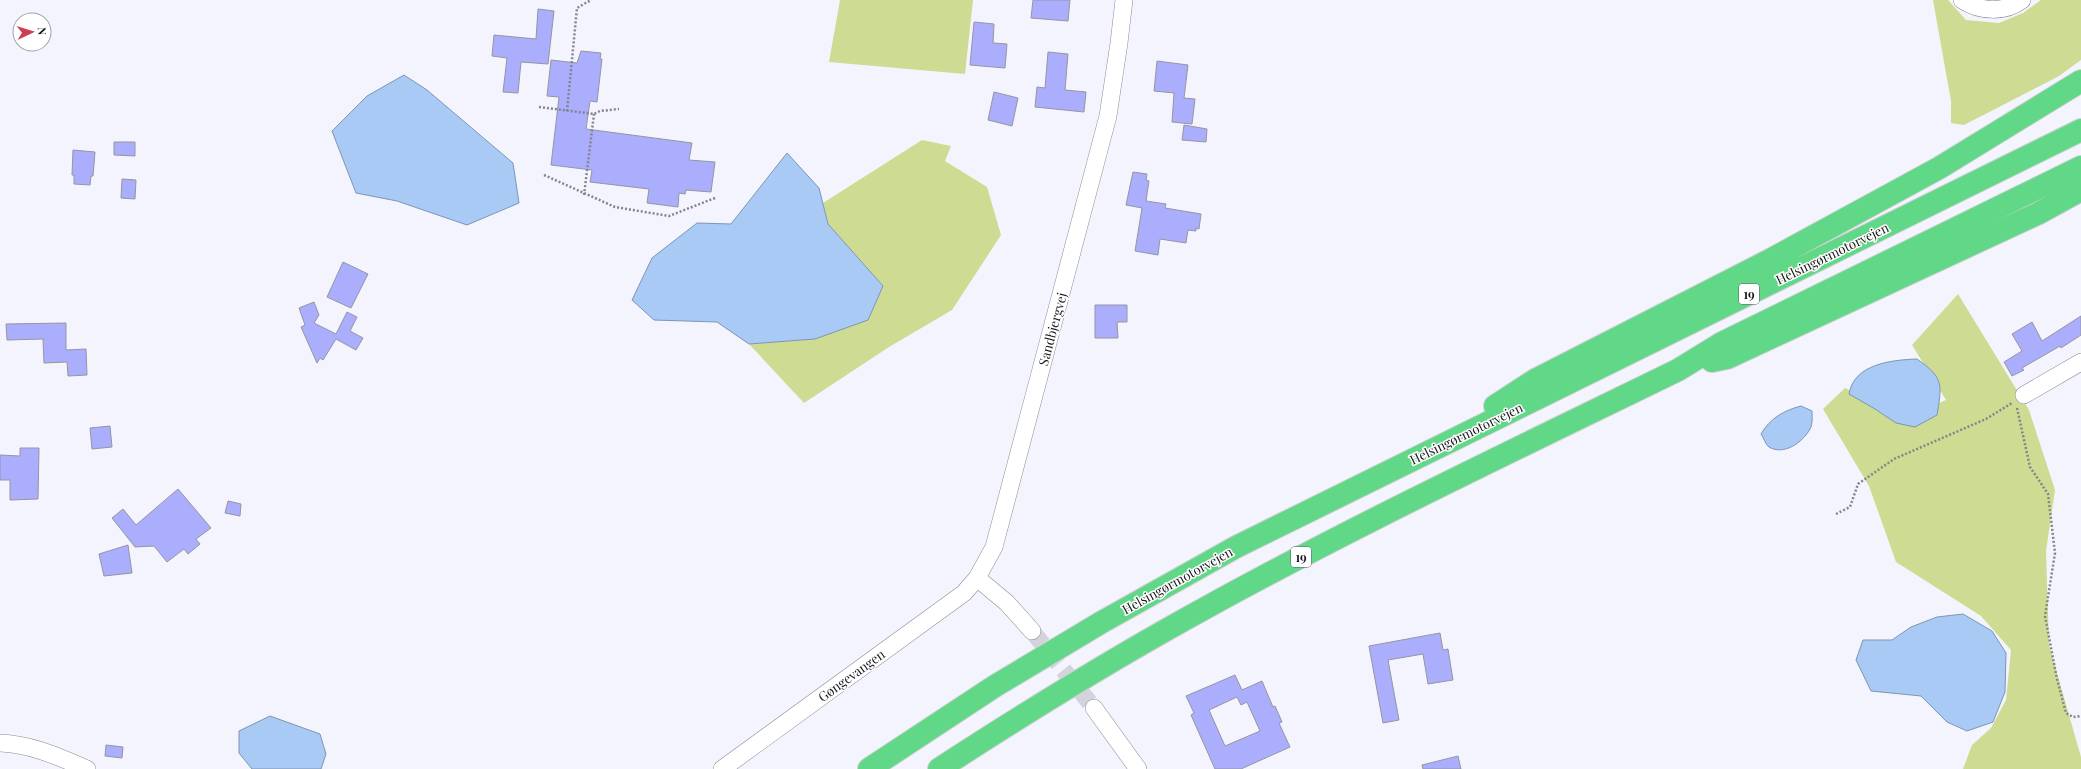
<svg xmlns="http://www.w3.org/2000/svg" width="2081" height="769" font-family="'Playfair Display',serif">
<rect width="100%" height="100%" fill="#f3f4fe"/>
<path fill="#cddc92" d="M 840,0 L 973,0 L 965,74 L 829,62 Z
M 1933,0 L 1948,0 L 1966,20 L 1999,23 L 2023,13 L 2041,0 L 2081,0 L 2081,60 L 2059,76 L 1964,125 L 1951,123 L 1951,101 Z
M 922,140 L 951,146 L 945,161 L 987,187 L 1001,235 L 952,310 L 889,347 L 804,403 L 749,344 L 815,339 L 883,286 L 828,224 L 823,203 Z
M 1958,294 L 2029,410 L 2055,490 L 2046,551 L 2049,645 L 2081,757 L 2081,769 L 1963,769 L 1972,745 L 1991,728 L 2006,700 L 2011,650 L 1981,616 L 1896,562 L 1869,486 L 1823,409 L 1845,388 L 1904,418 L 1946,400 L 1912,345 Z"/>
<path fill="#a9caf4" stroke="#7e95b3" d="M 404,75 L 427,90 L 513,163 L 519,203 L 467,225 L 397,201 L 356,193 L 332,131 L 367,96 Z
M 787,153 L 819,188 L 828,224 L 883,286 L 868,320 L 815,339 L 749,344 L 717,322 L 654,320 L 632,300 L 652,258 L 697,223 L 731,224 Z
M 1917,359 C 1944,378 1942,384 1937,415 L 1915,427 L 1896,423 L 1875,409 L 1849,394 C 1854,364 1891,360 1917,359 Z
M 1801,406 L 1812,411 C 1812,416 1813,424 1810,429 C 1803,442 1784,456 1769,447 C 1765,444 1764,438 1761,434 C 1770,418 1785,410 1801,406 Z
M 1963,614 L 1992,631 L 2006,653 L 2005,692 L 1993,722 L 1967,731 L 1947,722 L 1921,696 L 1871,691 L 1856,660 L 1863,640 L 1892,640 L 1911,627 L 1937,617 Z
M 270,716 L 320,734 L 326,754 L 321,769 L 252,769 L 239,753 L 239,731 Z"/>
<path fill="#abadfd" stroke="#95969e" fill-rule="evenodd" d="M 1033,0 L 1070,0 L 1068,21 L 1031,18 Z
M 538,9 L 554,11 L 548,64 L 521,62 L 518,93 L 503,92 L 507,58 L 492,56 L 494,35 L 536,39 Z
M 974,22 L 994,24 L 993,43 L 1007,44 L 1005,68 L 970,65 Z
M 581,51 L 601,53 L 600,59 L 602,59 L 597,102 L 590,101 L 586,129 L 692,143 L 689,160 L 715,162 L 711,192 L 686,190 L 685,194 L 679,193 L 678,207 L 647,203 L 649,189 L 590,182 L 592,170 L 551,165 L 559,97 L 547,96 L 551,60 L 577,63 Z
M 1048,52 L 1068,54 L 1065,90 L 1086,92 L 1084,112 L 1035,107 L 1037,87 L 1045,88 Z
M 1157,61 L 1188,65 L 1184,98 L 1195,99 L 1192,124 L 1172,122 L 1174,93 L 1154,91 Z
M 994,92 L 1018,98 L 1012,126 L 988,120 Z
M 1184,125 L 1207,129 L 1206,142 L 1182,140 Z
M 114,142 L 135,142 L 135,156 L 114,155 Z
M 73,150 L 95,152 L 93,176 L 91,176 L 90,185 L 74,184 L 74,175 L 72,175 Z
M 1133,172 L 1147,174 L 1146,180 L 1149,181 L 1146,201 L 1166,204 L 1165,208 L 1201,214 L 1199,229 L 1196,228 L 1196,231 L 1188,230 L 1186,243 L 1160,239 L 1158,255 L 1135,251 L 1142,208 L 1126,205 Z
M 122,179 L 136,180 L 135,199 L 121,198 Z
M 343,262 L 368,274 L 351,308 L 327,297 Z
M 314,302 L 319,315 L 314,323 L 336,334 L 347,312 L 357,317 L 350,331 L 363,338 L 356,350 L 336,339 L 323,360 L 320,358 L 317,363 L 301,327 L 305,325 L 299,308 Z
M 1095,305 L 1127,305 L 1127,322 L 1117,322 L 1118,338 L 1095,338 Z
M 2081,316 L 2081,335 L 2061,348 L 2060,346 L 2022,368 L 2024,370 L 2012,376 L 2004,362 L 2022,351 L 2012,334 L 2032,322 L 2042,341 Z
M 66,323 L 66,350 L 86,349 L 87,375 L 68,376 L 67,362 L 44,363 L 43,339 L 7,340 L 6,324 Z
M 110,426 L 112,447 L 92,449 L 90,428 Z
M 20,448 L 39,448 L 38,499 L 10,500 L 10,480 L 0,480 L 0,455 L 20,456 Z
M 178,489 L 211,528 L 196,539 L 200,544 L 188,554 L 184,549 L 167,562 L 154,546 L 135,547 L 112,518 L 123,509 L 136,525 Z
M 228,501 L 241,504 L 240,516 L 225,513 Z
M 128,545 L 132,573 L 104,576 L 99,554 Z
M 1440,633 L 1443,650 L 1448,649 L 1453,680 L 1428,684 L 1423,654 L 1388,660 L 1399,720 L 1383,723 L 1369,646 Z
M 1235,675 L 1242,690 L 1262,681 L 1273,707 L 1275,706 L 1282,722 L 1279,723 L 1290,747 L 1241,769 L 1215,769 L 1191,715 L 1194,713 L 1186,696 ZM 1237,697 L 1241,705 L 1247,702 L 1260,731 L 1225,746 L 1209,710 Z
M 106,745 L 123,747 L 122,758 L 105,756 Z
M 1458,756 L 1461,769 L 1423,769 L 1422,765 Z"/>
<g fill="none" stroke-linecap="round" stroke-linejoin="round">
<path stroke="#d2d3dc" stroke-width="17" stroke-dasharray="17 8" stroke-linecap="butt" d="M 1032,631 L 1094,708"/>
<defs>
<path id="minor" d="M 1962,0 C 1980,12 2005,13 2022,0
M 2024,395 L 2081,362
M 977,578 L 1007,603 L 1032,631
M 1094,708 L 1138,769
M 0,743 C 31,744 59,757 87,769
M 722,769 L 964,593 L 977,578 L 994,547 L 1108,116 L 1119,43 L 1124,0"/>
<path id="highway" d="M 1712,361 L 1727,358 L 2039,213 L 2081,190
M 1495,406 L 1535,380 L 1770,260 L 1939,168 L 2081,81
M 869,769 L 995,686 L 1102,622 L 1236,547 L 2081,130
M 939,769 C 1013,721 1088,674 1166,630 C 1332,536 1506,454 1678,370 L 1722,343 L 2081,167"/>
</defs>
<use href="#minor" stroke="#8b8c95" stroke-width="18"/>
<use href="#highway" stroke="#d1d1d2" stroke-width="24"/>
<path stroke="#84858b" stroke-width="2.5" stroke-dasharray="2 2" stroke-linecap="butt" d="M 539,107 L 594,114 L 600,111 L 619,109
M 567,111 L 577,8 L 591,0
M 544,175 L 615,207 L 669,216 L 715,198
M 584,195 L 594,114
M 2017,408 L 2030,467 L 2048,494 L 2055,553 L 2045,616 L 2057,679 L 2066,713 L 2073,717 L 2081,716
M 1836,514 L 1850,507 L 1858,484 L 1894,459 L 1986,419 L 2012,403"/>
<use href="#minor" stroke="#fff" stroke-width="17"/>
<use href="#highway" stroke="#60d887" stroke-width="22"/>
</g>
<g text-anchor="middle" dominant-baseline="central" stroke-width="3" stroke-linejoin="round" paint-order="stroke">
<g fill="#fff" stroke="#5d5d60" stroke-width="1">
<rect x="1739" y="284" width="20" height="20" rx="3"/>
<rect x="1291" y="547" width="20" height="20" rx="3"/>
</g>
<g font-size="12" font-weight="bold" fill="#18181c">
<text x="1749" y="294">19</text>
<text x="1301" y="557">19</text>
</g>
<g font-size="13" fill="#18181c" stroke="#fff">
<text transform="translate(1832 253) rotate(-26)">Helsingørmotorvejen</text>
<text transform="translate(1052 329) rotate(-75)">Sandbjergvej</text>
<text transform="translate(1466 433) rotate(-26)">Helsingørmotorvejen</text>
<text transform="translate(1177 580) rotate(-29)">Helsingørmotorvejen</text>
<text transform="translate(851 675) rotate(-36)">Gøngevangen</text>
</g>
</g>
<g transform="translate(32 32) rotate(86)"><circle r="19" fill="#ffffff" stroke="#a3a3a4"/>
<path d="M0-3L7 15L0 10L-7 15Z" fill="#ce3e52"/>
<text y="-6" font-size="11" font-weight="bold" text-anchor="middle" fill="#18181c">N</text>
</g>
</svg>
